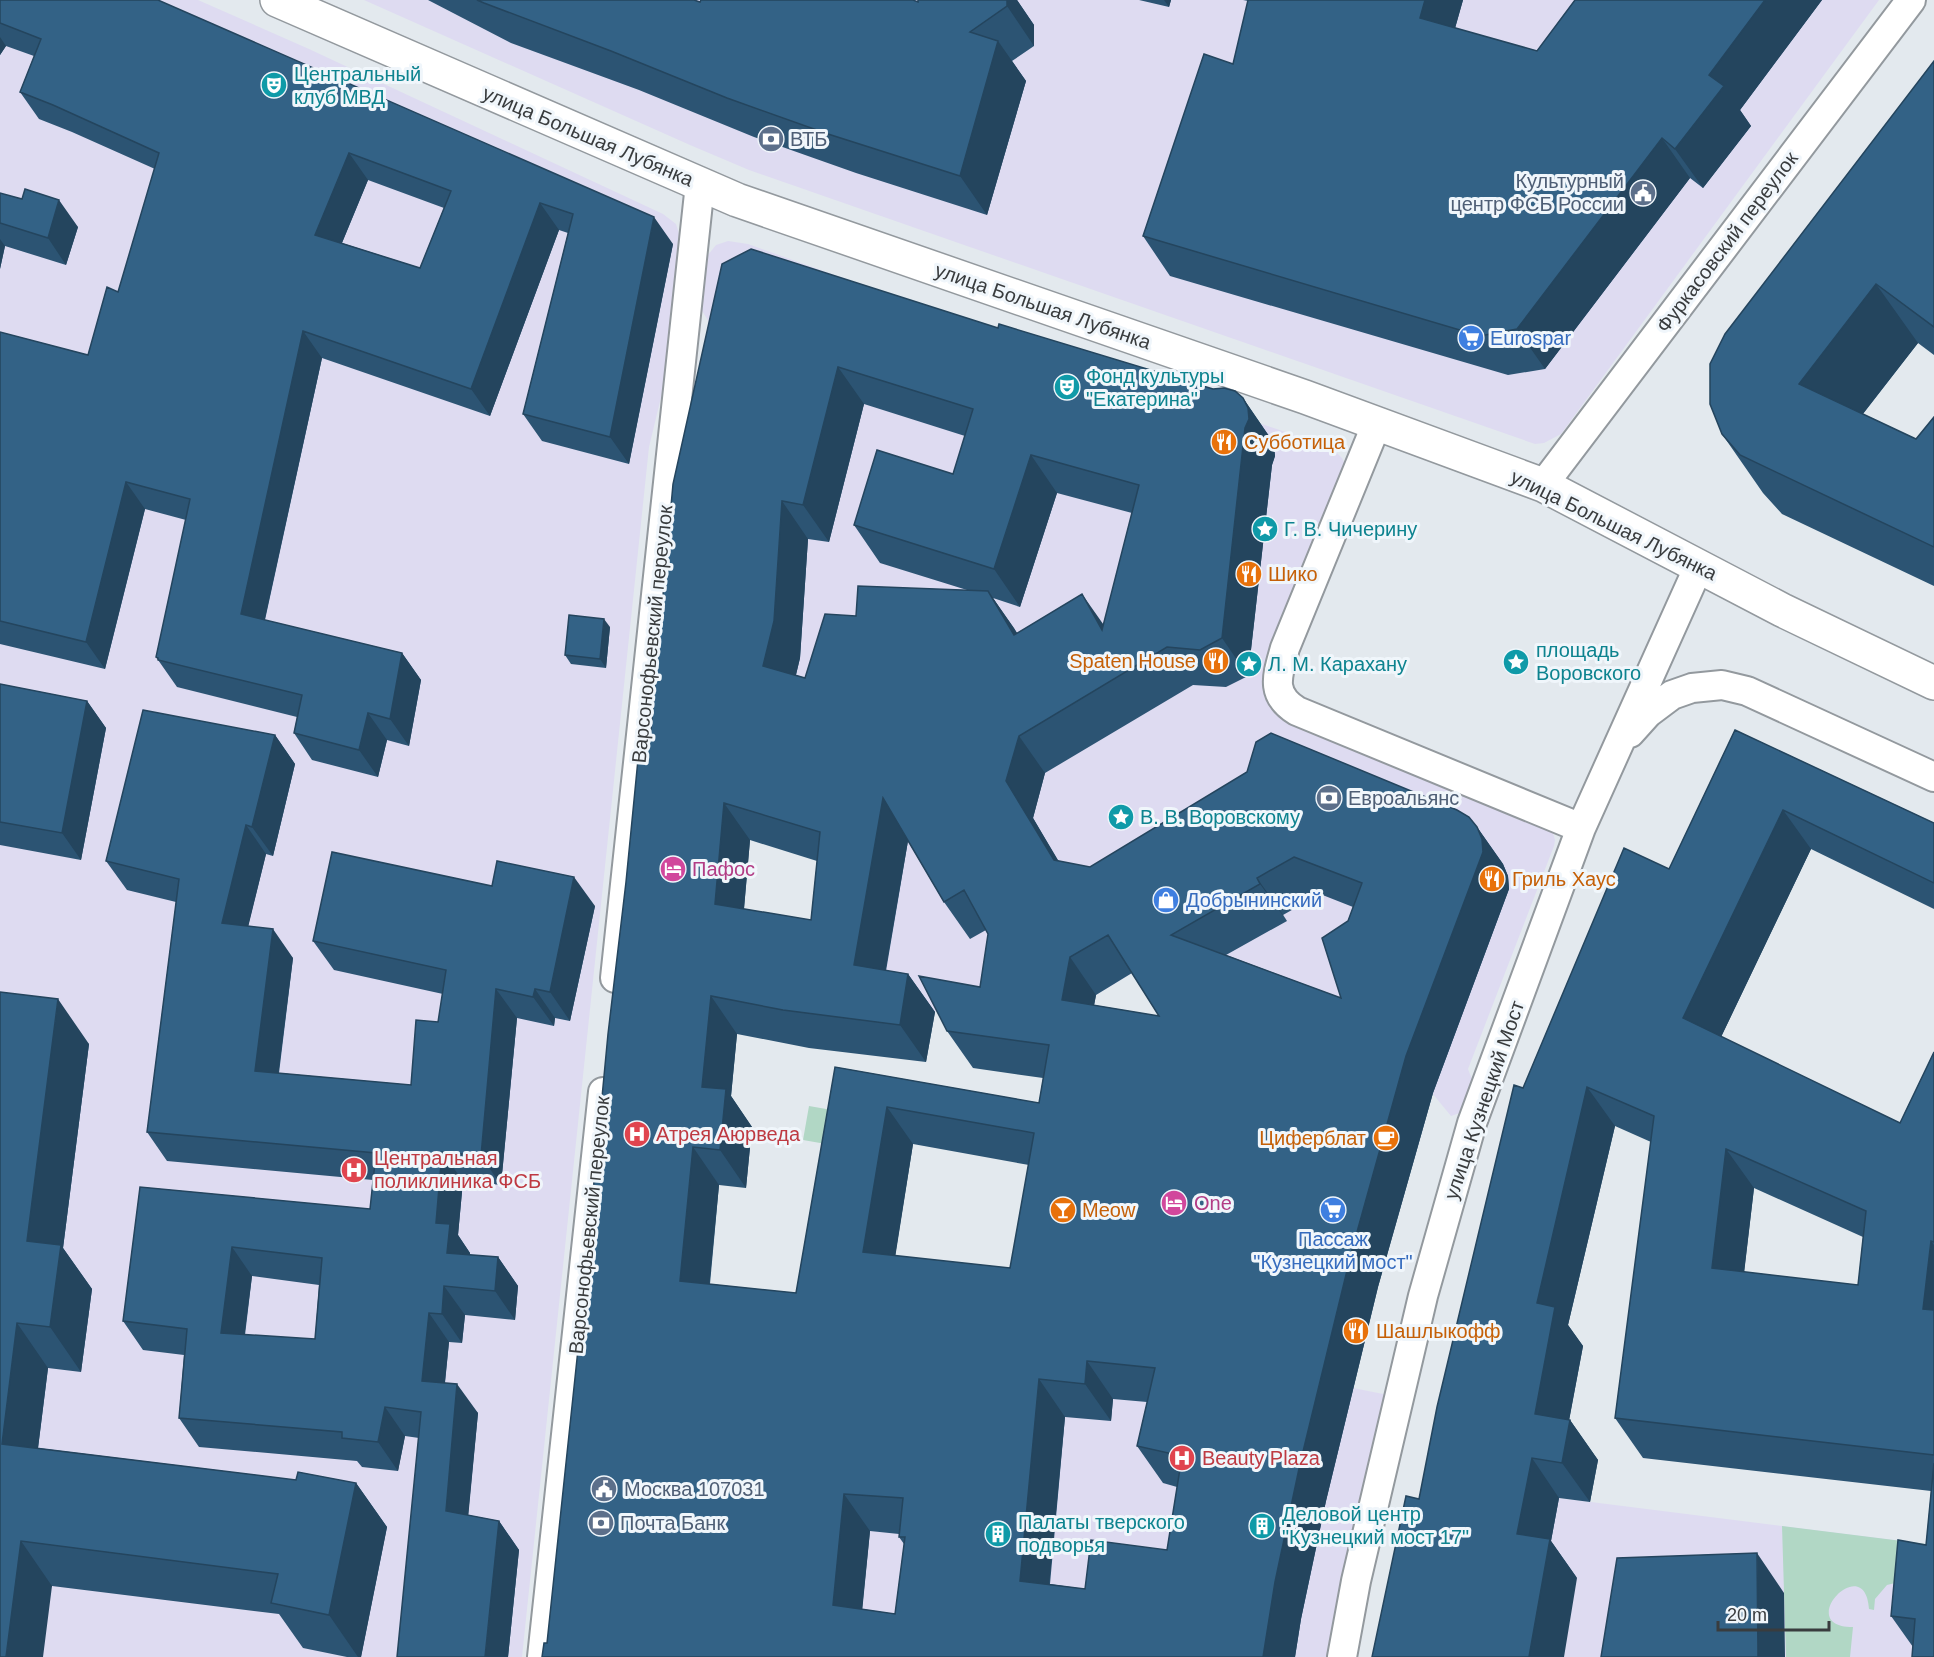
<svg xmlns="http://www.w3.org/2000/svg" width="1934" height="1657" font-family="Helvetica,sans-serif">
<rect width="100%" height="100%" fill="#e3e9ee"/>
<path fill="#dedbf1" d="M 0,0 L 198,0 L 309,49 L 663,214 L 676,224 L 680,237 L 669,364 L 649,447 L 522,1657 L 0,1657 Z
M 364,0 L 1879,0 L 1561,434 L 1544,443 L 1535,444 L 749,170 L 690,145 Z
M 728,241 L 748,244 L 1067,358 L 1324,445 L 1335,451 L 1342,458 L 1345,464 L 1265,691 L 1268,702 L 1274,713 L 1284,721 L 1546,827 L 1553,833 L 1555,840 L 1554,846 L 1468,1069 L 1475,1087 L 1468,1110 L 1451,1116 L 1432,1093 L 1166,1024 L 1134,972 L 1096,995 L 1088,1037 L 879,1002 L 909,834 L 659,765 L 709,322 L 699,306 L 703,265 L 708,255 L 716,245 Z
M 1353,1388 L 1388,1395 L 1330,1657 L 857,1657 L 883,1406 Z
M 1559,1498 L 1934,1545 L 1934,1657 L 1408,1657 Z"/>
<path fill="#b1d7c5" d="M 809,1106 L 849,1113 L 843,1147 L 803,1140 Z
M 1782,1526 L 1934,1545 L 1895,1583 L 1887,1585 L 1875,1599 L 1874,1610 L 1869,1609 C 1865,1549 1792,1627 1853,1627 L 1850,1657 L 1786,1657 Z"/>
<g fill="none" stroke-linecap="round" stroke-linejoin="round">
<defs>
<path id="street" d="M 1377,423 L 1285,648 C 1278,674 1269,694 1297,711 L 1581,828
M 1543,485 L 1911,0
M 1630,733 L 1648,713 L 1672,695 L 1692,688 L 1722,685 L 1747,691 L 1934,777
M 615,978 L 700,184
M 542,1657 L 603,1092
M 1342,1657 L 1356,1581 L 1423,1296 L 1472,1123 L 1581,828 L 1699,566"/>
<path id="secondary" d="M 277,0 L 737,200 L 1305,397 L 1543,485 L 1782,610 L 1934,683"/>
</defs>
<use href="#street" stroke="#93999e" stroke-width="32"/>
<use href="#secondary" stroke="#93999e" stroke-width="36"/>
<use href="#street" stroke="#fff" stroke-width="28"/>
<use href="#secondary" stroke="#fff" stroke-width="33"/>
</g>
<path fill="#2c5473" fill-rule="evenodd" d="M 0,0 L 673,244 L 629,464 L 542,441 L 523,414 L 568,233 L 559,230 L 490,416 L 322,358 L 265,620 L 402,653 L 421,680 L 409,746 L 387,740 L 378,777 L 312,760 L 294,733 L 297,717 L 177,687 L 156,657 L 186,520 L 145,509 L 105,669 L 0,644 L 0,332 L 88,355 L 118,292 L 155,169 L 72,132 L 39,119 L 20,92 L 34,56 L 6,46 L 0,55 ZM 368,180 L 444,208 L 420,268 L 342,243 Z
M 428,0 L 694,0 L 700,2 L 918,2 L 918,0 L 1017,0 L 1034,25 L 1034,46 L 1012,61 L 1026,81 L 987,215 L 856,173 L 754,137 L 639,90 L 511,43 Z
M 1139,0 L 1171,0 L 1169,7 Z
M 1243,0 L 1463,0 L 1455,28 L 1537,51 L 1575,0 L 1822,0 L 1740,110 L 1751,126 L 1703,188 L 1690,178 L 1545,369 L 1508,375 L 1170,276 L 1143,236 L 1233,64 L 1248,1 Z
M 1934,61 L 1934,355 L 1918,343 L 1863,414 L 1916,439 L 1934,417 L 1934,586 L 1782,514 L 1763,493 L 1722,434 Z
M 0,193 L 78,227 L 66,265 L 5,246 L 0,269 Z
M 722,264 L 998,328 L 1243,398 L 1269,436 L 1274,446 L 1275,456 L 1272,465 L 1248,676 L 1226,687 L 1193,685 L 1045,773 L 1033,818 L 1058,861 L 1090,867 L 1477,827 L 1503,864 L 1508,876 L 1509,889 L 1433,1093 L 1378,1287 L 1326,1501 L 1301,1619 L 1295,1657 L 542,1657 L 547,1643 L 651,730 ZM 864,404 L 965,436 L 953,474 L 854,525 L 880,563 L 967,590 L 856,616 L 805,678 L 796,675 L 800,658 L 808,539 L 829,542 ZM 1057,493 L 1132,513 L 1104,624 L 1017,633 L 993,598 L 1020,607 ZM 750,840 L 817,861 L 811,920 L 744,909 ZM 908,841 L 944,902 L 970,939 L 986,930 L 988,934 L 980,987 L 947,1031 L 973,1068 L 1043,1078 L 1039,1103 L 835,1067 L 796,1293 L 710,1284 L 719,1185 L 746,1188 L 752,1127 L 731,1096 L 737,1034 L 809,1048 L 926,1062 L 935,1012 L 908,974 L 886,971 ZM 1320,894 L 1353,907 L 1348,921 L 1341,998 L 1226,955 L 1287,921 L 1283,915 ZM 1132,973 L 1159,1016 L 1094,1005 L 1096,995 ZM 913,1144 L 1029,1165 L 1010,1268 L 895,1256 ZM 1113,1399 L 1147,1402 L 1137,1446 L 1163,1483 L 1177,1487 L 1167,1550 L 1085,1589 L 1050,1584 L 1065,1417 L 1111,1421 ZM 870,1531 L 899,1534 L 899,1537 L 904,1544 L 895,1614 L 862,1609 Z
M 610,627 L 606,668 L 571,664 L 565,655 Z
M 0,684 L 87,701 L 106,728 L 81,860 L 0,845 Z
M 1735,730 L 1934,823 L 1934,909 L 1811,849 L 1721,1037 L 1900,1123 L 1934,1052 L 1934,1657 L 1913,1647 L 1891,1616 L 1926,1545 L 1931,1491 L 1643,1458 L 1615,1418 L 1651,1142 L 1615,1126 L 1568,1325 L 1583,1346 L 1569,1420 L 1570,1420 L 1598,1460 L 1590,1502 L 1559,1498 L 1551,1541 L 1577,1578 L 1419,1499 L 1523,1088 L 1669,869 ZM 1754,1188 L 1863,1237 L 1858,1285 L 1744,1272 Z
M 275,735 L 295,764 L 273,856 L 266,854 L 248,926 L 293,958 L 279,1073 L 411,1085 L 438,1022 L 443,994 L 334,970 L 313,941 L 492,886 L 595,906 L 570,1021 L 555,1018 L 554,1026 L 517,1018 L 501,1185 L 463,1181 L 458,1235 L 470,1253 L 470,1255 L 498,1257 L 518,1286 L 515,1320 L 465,1315 L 462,1343 L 449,1342 L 445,1383 L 478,1413 L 468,1515 L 499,1521 L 519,1550 L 508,1657 L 419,1438 L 405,1436 L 398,1471 L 362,1467 L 357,1461 L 199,1447 L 179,1418 L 184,1355 L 143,1350 L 123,1321 L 140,1187 L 370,1209 L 373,1180 L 167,1161 L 147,1132 L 176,902 L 127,890 L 106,861 ZM 252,1276 L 319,1285 L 315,1339 L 245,1335 Z
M 0,992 L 89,1044 L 63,1248 L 92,1289 L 81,1372 L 48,1368 L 38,1448 L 296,1480 L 356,1483 L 387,1527 L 361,1657 L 347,1657 L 303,1648 L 279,1614 L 52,1586 L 0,1657 Z"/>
<path fill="#24455e" d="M 1007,0 L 1017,0 L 1034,25 L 1034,46 L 1007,6 Z
M 1164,0 L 1171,0 L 1169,7 Z
M 1425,0 L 1463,0 L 1447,57 L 1420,18 Z
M 1765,0 L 1822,0 L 1740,110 L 1751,126 L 1703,188 L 1675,149 L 1709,75 Z
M 0,37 L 6,46 L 0,55 Z
M 998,41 L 1026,81 L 987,215 L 960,176 Z
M 1662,138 L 1690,178 L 1545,369 L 1517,329 Z
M 349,153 L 368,180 L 334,262 L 315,235 Z
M 59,200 L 78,227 L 66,265 L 48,238 Z
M 540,203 L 559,230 L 490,416 L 471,389 Z
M 654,217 L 673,244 L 629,464 L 610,437 Z
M 0,239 L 5,246 L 0,269 Z
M 1876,284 L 1918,343 L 1840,443 L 1799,384 Z
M 303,331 L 322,358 L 260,641 L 241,614 Z
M 838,367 L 864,404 L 829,542 L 803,505 Z
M 1243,398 L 1269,436 L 1274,446 L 1275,456 L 1272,465 L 1248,676 L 1222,638 Z
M 1031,455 L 1057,493 L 1020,607 L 994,569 Z
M 126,482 L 145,509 L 105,669 L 86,642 Z
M 782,501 L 808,539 L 800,658 L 789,703 L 763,666 Z
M 988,591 L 1014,628 L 1040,672 L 1014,635 Z
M 1082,594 L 1108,631 L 1102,630 Z
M 604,619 L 610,627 L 606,668 L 600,659 Z
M 402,653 L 421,680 L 409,746 L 390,719 Z
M 87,701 L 106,728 L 81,860 L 62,833 Z
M 368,713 L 387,740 L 378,777 L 359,750 Z
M 275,735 L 295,764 L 273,856 L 252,827 Z
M 1019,736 L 1045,773 L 1033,818 L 1080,897 L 1054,860 L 1006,781 Z
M 883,798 L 909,835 L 880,1002 L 854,965 Z
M 724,803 L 750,840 L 741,942 L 715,904 Z
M 1783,810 L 1811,849 L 1711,1058 L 1683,1018 Z
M 246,825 L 266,854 L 242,952 L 222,923 Z
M 1477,827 L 1503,864 L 1508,876 L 1509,889 L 1433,1093 L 1378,1287 L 1326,1501 L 1301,1619 L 1295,1657 L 1263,1657 L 1275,1582 L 1300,1464 L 1352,1250 L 1406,1056 Z
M 574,877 L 595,906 L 570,1021 L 550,992 Z
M 1257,878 L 1283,915 L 1287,921 L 1260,884 Z
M 273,929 L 293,958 L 275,1100 L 255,1071 Z
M 1070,957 L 1096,995 L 1088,1038 L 1062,1000 Z
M 908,974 L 935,1012 L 926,1062 L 900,1025 Z
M 496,989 L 517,1018 L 501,1185 L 481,1156 Z
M 535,989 L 555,1018 L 554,1026 L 533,997 Z
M 711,996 L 737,1034 L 731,1096 L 752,1127 L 746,1188 L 720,1150 L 702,1087 Z
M 58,999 L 89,1044 L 63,1248 L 92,1289 L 81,1372 L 50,1327 L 27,1241 Z
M 1587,1087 L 1615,1126 L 1568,1325 L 1583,1346 L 1563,1453 L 1535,1414 L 1537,1303 Z
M 887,1107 L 913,1144 L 890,1290 L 863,1252 Z
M 693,1147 L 719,1185 L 706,1319 L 680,1281 Z
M 1726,1149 L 1754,1188 L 1740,1308 L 1712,1268 Z
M 442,1152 L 463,1181 L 458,1235 L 470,1253 L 468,1282 L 447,1253 L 436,1223 Z
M 1931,1241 L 1934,1245 L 1934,1325 L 1923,1309 Z
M 232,1247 L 252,1276 L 241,1362 L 221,1333 Z
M 498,1257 L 518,1286 L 515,1320 L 495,1291 Z
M 444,1286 L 465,1315 L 462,1343 L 442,1314 Z
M 429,1313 L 449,1342 L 442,1410 L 422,1381 Z
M 17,1323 L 48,1368 L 33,1488 L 2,1444 Z
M 1087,1361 L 1113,1399 L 1111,1421 L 1085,1384 Z
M 1039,1379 L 1065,1417 L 1046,1618 L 1020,1581 Z
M 457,1384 L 478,1413 L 466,1540 L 446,1511 Z
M 385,1407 L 405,1436 L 398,1471 L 378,1442 Z
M 1570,1420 L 1598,1460 L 1590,1502 L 1562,1463 Z
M 1532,1458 L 1559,1498 L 1551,1541 L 1577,1578 L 1564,1657 L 1529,1657 L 1517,1534 Z
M 356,1483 L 387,1527 L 361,1657 L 358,1657 L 329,1615 Z
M 844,1494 L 870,1531 L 859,1643 L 833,1605 Z
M 499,1521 L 519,1550 L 508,1657 L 485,1657 Z
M 21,1541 L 52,1586 L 43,1657 L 6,1657 Z
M 1757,1553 L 1784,1593 L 1785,1657 L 1758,1657 Z"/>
<path fill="#336286" stroke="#24455e" stroke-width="1.5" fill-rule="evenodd" d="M 0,0 L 158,0 L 654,217 L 610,437 L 523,414 L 573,214 L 540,203 L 471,389 L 303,331 L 241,614 L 402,653 L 390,719 L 368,713 L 359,750 L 294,733 L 302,695 L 158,660 L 158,658 L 156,657 L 190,499 L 126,482 L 86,642 L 0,621 L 0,332 L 88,355 L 107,287 L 118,292 L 159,153 L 53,105 L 20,92 L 41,39 L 0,23 ZM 349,153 L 451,191 L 420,268 L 315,235 Z
M 477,0 L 694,0 L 700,2 L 701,0 L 913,0 L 918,2 L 918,0 L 1007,0 L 1007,6 L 970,32 L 998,41 L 960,176 L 828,134 L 727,98 L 611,51 L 484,3 Z
M 1248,0 L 1425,0 L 1420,18 L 1537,51 L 1575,0 L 1765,0 L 1709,75 L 1724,86 L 1675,149 L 1662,138 L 1517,329 L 1480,336 L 1143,236 L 1204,54 L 1233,64 Z
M 1934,61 L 1934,327 L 1876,284 L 1799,384 L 1916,439 L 1934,417 L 1934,547 L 1740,455 L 1722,434 L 1710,404 L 1710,364 L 1725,334 Z
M 25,189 L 59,200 L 48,238 L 0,223 L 0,193 L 22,199 Z
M 751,249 L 998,328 L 999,324 L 1213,389 L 1224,388 L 1235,391 L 1243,398 L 1248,408 L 1249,419 L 1245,428 L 1222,638 L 1200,650 L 1167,647 L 1019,736 L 1006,781 L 1054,860 L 1090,867 L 1247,772 L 1256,742 L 1271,733 L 1457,810 L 1469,817 L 1477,827 L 1482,839 L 1483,852 L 1406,1056 L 1352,1250 L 1300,1464 L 1275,1582 L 1263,1657 L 542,1657 L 544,1643 L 547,1643 L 579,1340 L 608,1034 L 626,882 L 641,729 L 651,730 L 673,484 L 722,264 ZM 838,367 L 973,409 L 953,474 L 877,450 L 854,525 L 994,569 L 1031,455 L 1139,485 L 1102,630 L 1082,594 L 1014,635 L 988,591 L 858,586 L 856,616 L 825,614 L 805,678 L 763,666 L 774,621 L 782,501 L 803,505 ZM 883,798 L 944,902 L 964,890 L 988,934 L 980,987 L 919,976 L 947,1031 L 1049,1045 L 1039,1103 L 835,1067 L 796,1293 L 680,1281 L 693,1147 L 720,1150 L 726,1089 L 702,1087 L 711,996 L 783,1010 L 900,1025 L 908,974 L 854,965 ZM 724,803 L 820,832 L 811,920 L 715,904 ZM 1294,857 L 1362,883 L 1348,921 L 1322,938 L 1341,998 L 1171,935 L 1260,884 L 1257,878 ZM 1108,935 L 1159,1016 L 1062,1000 L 1070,957 ZM 887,1107 L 1034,1133 L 1010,1268 L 863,1252 ZM 1087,1361 L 1155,1368 L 1137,1446 L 1182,1456 L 1167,1550 L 1091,1540 L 1085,1589 L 1020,1581 L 1039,1379 L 1085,1384 ZM 844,1494 L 903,1498 L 899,1537 L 905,1537 L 895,1614 L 833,1605 Z
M 569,615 L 604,619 L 600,659 L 565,655 Z
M 0,684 L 87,701 L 62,833 L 0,822 Z
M 143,710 L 275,735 L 252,827 L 246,825 L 222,923 L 273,929 L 255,1071 L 411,1085 L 416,1020 L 438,1022 L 446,970 L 313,941 L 332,852 L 492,886 L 497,861 L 574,877 L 550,992 L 535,989 L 533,997 L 496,989 L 481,1156 L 442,1152 L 436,1223 L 450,1224 L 447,1253 L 498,1257 L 495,1291 L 444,1286 L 442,1314 L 429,1313 L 422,1381 L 457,1384 L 446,1511 L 499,1521 L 485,1657 L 397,1657 L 421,1412 L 385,1407 L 378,1442 L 342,1438 L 342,1432 L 179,1418 L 187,1329 L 123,1321 L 140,1187 L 370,1209 L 376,1153 L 147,1132 L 179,879 L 106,861 ZM 232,1247 L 322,1258 L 315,1339 L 221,1333 Z
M 1735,730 L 1934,823 L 1934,883 L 1783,810 L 1683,1018 L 1900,1123 L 1934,1052 L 1934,1242 L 1931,1241 L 1923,1309 L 1934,1310 L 1934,1455 L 1615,1418 L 1654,1116 L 1587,1087 L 1537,1303 L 1555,1307 L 1535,1414 L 1570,1420 L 1562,1463 L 1532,1458 L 1517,1534 L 1550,1539 L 1529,1657 L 1372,1657 L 1406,1496 L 1419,1499 L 1437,1407 L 1514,1085 L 1523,1088 L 1624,848 L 1669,869 ZM 1726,1149 L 1866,1211 L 1858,1285 L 1712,1268 Z
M 0,992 L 58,999 L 27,1241 L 61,1245 L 50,1327 L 17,1323 L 2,1444 L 296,1480 L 298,1472 L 356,1483 L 329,1615 L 271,1603 L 278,1574 L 21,1541 L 6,1657 L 0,1657 Z
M 1934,1463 L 1934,1657 L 1912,1657 L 1915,1619 L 1891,1616 L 1898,1540 L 1926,1545 Z
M 1757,1553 L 1758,1657 L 1601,1657 L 1617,1558 Z"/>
<defs>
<symbol id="theatre-disc" viewBox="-11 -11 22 22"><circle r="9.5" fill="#0f9aa8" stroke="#f0f6fb"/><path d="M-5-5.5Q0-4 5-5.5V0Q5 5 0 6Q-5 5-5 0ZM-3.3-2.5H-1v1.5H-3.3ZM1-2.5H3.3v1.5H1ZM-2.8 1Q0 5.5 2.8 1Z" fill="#fff"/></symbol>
<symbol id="bank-disc" viewBox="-11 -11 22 22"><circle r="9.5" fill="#5c6f8a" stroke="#f0f6fb"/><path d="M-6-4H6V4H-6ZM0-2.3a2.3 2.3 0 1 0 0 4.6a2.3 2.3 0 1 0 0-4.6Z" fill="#fff"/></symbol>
<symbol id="civic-disc" viewBox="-11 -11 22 22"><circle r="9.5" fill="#5c6f8a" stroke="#f0f6fb"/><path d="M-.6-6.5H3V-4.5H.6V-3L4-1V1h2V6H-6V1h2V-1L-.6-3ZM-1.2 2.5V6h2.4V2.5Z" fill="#fff"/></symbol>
<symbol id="supermarket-disc" viewBox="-11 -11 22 22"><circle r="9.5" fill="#3f7fe0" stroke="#f0f6fb"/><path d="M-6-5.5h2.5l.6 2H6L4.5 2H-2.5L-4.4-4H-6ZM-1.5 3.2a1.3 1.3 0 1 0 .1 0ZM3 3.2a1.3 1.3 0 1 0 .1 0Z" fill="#fff"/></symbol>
<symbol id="restaurant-disc" viewBox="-11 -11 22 22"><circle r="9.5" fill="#e8710a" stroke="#f0f6fb"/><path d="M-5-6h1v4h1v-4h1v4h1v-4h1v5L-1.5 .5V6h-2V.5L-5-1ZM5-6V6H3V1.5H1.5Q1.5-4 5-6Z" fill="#fff"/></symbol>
<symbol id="sight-disc" viewBox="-11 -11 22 22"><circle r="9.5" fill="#0f9aa8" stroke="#f0f6fb"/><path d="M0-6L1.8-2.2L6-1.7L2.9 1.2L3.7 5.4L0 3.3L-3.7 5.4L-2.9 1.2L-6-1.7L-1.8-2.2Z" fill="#fff"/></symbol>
<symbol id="hotel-disc" viewBox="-11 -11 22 22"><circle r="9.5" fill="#d1479c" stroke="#f0f6fb"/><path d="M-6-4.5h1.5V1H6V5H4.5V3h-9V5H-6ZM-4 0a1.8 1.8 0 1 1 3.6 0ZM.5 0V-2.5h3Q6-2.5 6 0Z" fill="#fff"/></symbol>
<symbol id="shop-disc" viewBox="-11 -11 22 22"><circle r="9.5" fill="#3f7fe0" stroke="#f0f6fb"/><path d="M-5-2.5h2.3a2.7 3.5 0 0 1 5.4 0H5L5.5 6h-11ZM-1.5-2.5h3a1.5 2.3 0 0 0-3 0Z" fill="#fff"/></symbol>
<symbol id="hospital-disc" viewBox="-11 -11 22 22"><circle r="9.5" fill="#e0444e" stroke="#f0f6fb"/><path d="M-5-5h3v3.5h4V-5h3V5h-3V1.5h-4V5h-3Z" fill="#fff"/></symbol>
<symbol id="cafe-disc" viewBox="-11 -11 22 22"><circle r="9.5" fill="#e8710a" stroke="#f0f6fb"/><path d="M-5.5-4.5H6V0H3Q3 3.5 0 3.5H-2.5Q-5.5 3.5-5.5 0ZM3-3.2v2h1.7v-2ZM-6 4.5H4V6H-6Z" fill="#fff"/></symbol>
<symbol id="bar-disc" viewBox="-11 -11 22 22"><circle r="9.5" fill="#e8710a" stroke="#f0f6fb"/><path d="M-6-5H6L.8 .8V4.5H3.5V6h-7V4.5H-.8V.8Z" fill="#fff"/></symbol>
<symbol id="building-disc" viewBox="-11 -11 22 22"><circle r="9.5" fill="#0f9aa8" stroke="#f0f6fb"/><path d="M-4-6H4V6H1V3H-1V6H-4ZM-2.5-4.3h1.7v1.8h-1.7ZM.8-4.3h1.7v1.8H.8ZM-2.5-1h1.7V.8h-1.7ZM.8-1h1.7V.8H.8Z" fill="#fff"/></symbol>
</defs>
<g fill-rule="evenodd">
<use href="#theatre-disc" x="259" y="70" width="30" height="30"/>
<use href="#bank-disc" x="756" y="124" width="30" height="30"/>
<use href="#civic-disc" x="1628" y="178" width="30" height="30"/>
<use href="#supermarket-disc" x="1456" y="323" width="30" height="30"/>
<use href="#theatre-disc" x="1052" y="372" width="30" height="30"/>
<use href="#restaurant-disc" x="1209" y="427" width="30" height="30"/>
<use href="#sight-disc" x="1250" y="514" width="30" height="30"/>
<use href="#restaurant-disc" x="1234" y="559" width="30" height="30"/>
<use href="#restaurant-disc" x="1201" y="646" width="30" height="30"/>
<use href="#sight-disc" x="1501" y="647" width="30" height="30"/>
<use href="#sight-disc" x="1234" y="649" width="30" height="30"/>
<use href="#bank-disc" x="1314" y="783" width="30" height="30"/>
<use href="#sight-disc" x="1106" y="802" width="30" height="30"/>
<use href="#hotel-disc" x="658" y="854" width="30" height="30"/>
<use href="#restaurant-disc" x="1477" y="864" width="30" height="30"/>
<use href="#shop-disc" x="1151" y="885" width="30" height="30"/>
<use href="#hospital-disc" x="622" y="1119" width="30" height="30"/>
<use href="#cafe-disc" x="1371" y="1123" width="30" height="30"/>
<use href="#hospital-disc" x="339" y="1155" width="30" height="30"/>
<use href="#hotel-disc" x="1159" y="1188" width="30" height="30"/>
<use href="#bar-disc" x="1048" y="1195" width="30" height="30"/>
<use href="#supermarket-disc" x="1318" y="1195" width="30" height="30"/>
<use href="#restaurant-disc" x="1341" y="1316" width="30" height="30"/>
<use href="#hospital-disc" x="1167" y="1443" width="30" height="30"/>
<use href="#civic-disc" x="589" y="1474" width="30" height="30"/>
<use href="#bank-disc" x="586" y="1508" width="30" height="30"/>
<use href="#building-disc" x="1247" y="1511" width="30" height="30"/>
<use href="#building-disc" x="983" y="1519" width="30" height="30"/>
</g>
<g text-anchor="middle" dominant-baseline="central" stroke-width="6" stroke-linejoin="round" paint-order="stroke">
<g font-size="20" fill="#0d838f" stroke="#f0f6fb" text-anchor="start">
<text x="294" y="74">Центральный<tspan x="294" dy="23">клуб МВД</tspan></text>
<text x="1086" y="376">Фонд культуры<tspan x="1086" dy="23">"Екатерина"</tspan></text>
<text x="1284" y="529">Г. В. Чичерину</text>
<text x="1536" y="650">площадь<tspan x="1536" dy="23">Воровского</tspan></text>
<text x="1268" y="664">Л. М. Карахану</text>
<text x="1140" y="817">В. В. Воровскому</text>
<text x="1282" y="1514">Деловой центр<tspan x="1282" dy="23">"Кузнецкий мост 17"</tspan></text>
<text x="1018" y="1522">Палаты тверского<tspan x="1018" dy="23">подворья</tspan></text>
</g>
<g font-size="20" fill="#393c3e" stroke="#f0f6fb">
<text transform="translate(588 136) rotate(23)">улица Большая Лубянка</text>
<text transform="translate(1727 242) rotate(-53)">Фуркасовский переулок</text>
<text transform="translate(1043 306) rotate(19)">улица Большая Лубянка</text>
<text transform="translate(1614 525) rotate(26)">улица Большая Лубянка</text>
<text transform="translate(652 634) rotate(-84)">Варсонофьевский переулок</text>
<text transform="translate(1484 1100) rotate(-71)">улица Кузнецкий Мост</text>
<text transform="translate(589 1225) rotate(-84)">Варсонофьевский переулок</text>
</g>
<g font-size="20" fill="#4e5e75" stroke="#f0f6fb" text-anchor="start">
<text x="790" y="139">ВТБ</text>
<text x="1624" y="181" text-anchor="end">Культурный<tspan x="1624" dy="23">центр ФСБ России</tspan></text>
<text x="1348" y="798">Евроальянс</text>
<text x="624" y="1489">Москва 107031</text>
<text x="620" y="1523">Почта Банк</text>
</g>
<g font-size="20" fill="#366cbe" stroke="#f0f6fb" text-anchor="start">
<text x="1490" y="338">Eurospar</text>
<text x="1186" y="900">Добрынинский</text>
<text x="1333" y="1239" text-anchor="middle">Пассаж<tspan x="1333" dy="23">"Кузнецкий мост"</tspan></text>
</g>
<g font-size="20" fill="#c56008" stroke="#f0f6fb" text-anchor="start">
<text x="1244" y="442">Субботица</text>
<text x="1268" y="574">Шико</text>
<text x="1196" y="661" text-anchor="end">Spaten House</text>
<text x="1512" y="879">Гриль Хаус</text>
<text x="1366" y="1138" text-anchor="end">Циферблат</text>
<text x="1082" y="1210">Meow</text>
<text x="1376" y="1331">Шашлыкофф</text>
</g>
<g font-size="20" fill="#b23c85" stroke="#f0f6fb" text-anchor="start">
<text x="692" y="869">Пафос</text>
<text x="1194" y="1203">One</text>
</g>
<g font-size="20" fill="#be3a42" stroke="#f0f6fb" text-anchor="start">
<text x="656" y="1134">Атрея Аюрведа</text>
<text x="374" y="1158">Центральная<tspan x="374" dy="23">поликлиника ФСБ</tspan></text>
<text x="1202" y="1458">Beauty Plaza</text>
</g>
</g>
<path d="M1718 1621v9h111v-9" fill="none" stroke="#393c3e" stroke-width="3"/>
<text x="1727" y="1621" font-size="18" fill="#393c3e" stroke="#f0f6fb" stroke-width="4.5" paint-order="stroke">20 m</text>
</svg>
